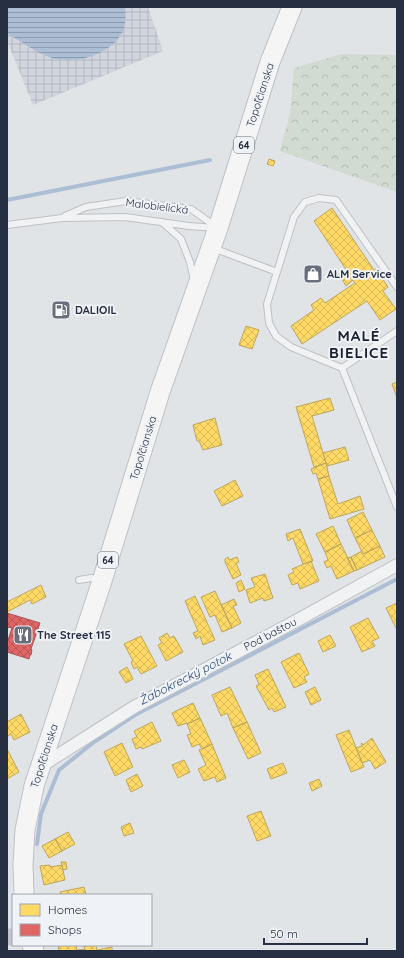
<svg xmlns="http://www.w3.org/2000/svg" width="404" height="958" font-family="Quicksand,sans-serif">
<defs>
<pattern id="industrial-grid" width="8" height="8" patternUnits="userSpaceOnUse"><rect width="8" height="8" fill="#d1d5dd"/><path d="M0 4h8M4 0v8" fill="none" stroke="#b3b7bf"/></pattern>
<pattern id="forest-crowns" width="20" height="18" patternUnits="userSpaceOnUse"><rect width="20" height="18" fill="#d1dbd1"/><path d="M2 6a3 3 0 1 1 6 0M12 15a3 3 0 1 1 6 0" fill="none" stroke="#b3bcb5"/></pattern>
<pattern id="water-rules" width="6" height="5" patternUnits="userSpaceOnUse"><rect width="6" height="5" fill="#adbed4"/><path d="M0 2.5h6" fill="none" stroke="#8d9bae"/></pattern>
<pattern id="homes-cross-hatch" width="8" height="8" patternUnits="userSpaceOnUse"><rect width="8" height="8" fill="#ffd966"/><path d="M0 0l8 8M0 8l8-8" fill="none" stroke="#dbbb5a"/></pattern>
<pattern id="shops-cross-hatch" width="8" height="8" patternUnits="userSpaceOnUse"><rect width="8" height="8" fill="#e06666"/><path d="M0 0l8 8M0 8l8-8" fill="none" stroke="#b65456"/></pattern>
</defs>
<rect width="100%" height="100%" fill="#e1e4e7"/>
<path fill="url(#industrial-grid)" d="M 7,7 L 148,7 L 163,51 L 33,105 L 7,41 Z"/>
<path fill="url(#forest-crowns)" d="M 342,54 L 397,55 L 397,192 L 280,151 L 290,113 L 294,68 Z"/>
<path fill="url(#water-rules)" d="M 7,7 L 125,7 C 126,15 126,24 123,31 C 122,34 119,36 118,39 C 103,56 78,63 56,59 C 37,55 24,42 7,34 Z"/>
<path fill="url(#homes-cross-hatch)" stroke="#bea65b" d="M 269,159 L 275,161 L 273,166 L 267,164 Z
M 332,208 L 374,270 L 376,269 L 388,287 L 383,291 L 396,309 L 380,320 L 367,301 L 302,344 L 291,326 L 314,310 L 311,305 L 321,298 L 325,303 L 355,283 L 353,280 L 346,286 L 342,279 L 349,274 L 314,221 Z
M 246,326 L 259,330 L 252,349 L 239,345 Z
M 397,382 L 397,398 L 392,384 Z
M 330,398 L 334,410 L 312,416 L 326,463 L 314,467 L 296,407 Z
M 215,418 L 222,445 L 203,450 L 199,441 L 197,441 L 193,425 Z
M 345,447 L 349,460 L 327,466 L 323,453 Z
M 326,463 L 329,476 L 318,479 L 316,473 L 313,474 L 311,469 Z
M 329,476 L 338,504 L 360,496 L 364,509 L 330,519 L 318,479 Z
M 235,480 L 243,496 L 222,506 L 214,491 Z
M 363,512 L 372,530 L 355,538 L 347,520 Z
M 333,526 L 341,544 L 325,552 L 316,534 Z
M 300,529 L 313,561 L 303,564 L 293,538 L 288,541 L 286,534 Z
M 372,530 L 380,546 L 363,554 L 355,538 Z
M 341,544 L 354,571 L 337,579 L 331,566 L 327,568 L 324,562 L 328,560 L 325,552 Z
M 380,546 L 385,557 L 357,570 L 351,557 L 362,551 L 363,554 Z
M 228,557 L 229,560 L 237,557 L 239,562 L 236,563 L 241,575 L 233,579 L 225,562 L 225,559 Z
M 351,557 L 357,570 L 354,571 L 347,558 Z
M 311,561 L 319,581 L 300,589 L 298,583 L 292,585 L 288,575 L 294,572 L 292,569 Z
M 265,574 L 273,598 L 264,601 L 263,598 L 250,603 L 246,590 L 255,587 L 251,578 Z
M 241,580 L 245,589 L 239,592 L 236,583 Z
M 41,585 L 46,597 L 32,604 L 30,600 L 7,612 L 7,602 Z
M 215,591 L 232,628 L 222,632 L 215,615 L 210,617 L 201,597 Z
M 195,596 L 215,640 L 203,645 L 200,636 L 196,639 L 193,633 L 198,631 L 185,601 Z
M 234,599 L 237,605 L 233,606 L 241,623 L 232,628 L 221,605 Z
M 397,603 L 397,630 L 386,608 Z
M 368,618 L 379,638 L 372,641 L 375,646 L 362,652 L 350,627 Z
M 167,633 L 170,638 L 174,636 L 183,652 L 166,661 L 158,645 L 162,643 L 159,638 Z
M 330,635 L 336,646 L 323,652 L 318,641 Z
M 141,636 L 157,666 L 141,674 L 137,667 L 134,669 L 131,662 L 133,661 L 124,644 Z
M 299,653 L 309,674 L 304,677 L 307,682 L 294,688 L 281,662 Z
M 127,667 L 133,679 L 126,683 L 119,672 Z
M 268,669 L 286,707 L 274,712 L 272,708 L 269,710 L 256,686 L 259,684 L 255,675 Z
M 230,687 L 247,722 L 233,728 L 227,713 L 221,716 L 212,695 Z
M 315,687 L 321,700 L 311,705 L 305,692 Z
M 193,703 L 200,718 L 187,724 L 187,723 L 178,726 L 172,713 Z
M 21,714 L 30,732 L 14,740 L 11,734 L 8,736 L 7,734 L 7,730 L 8,729 L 7,722 Z
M 200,718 L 212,744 L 202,749 L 199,744 L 192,747 L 187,735 L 191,734 L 187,724 Z
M 152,722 L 161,741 L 142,749 L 141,747 L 136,749 L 132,739 L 137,737 L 134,731 Z
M 247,722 L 261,753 L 248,759 L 233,728 Z
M 349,730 L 364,767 L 351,772 L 336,735 Z
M 372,738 L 386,762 L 375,769 L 370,760 L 362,763 L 356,748 L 362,746 L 361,744 L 362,743 L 363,745 Z
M 122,743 L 133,767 L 115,776 L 104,752 Z
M 212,744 L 226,778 L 217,782 L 215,777 L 204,781 L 198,769 L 206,765 L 199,750 Z
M 7,749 L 19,772 L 7,779 Z
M 184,760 L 190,772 L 178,778 L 172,765 Z
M 283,763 L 287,773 L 271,779 L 267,769 Z
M 137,774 L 143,786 L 131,792 L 126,780 Z
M 319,779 L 322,786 L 312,791 L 309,783 Z
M 261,811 L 271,836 L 257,841 L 247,816 Z
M 130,823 L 134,833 L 124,836 L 121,827 Z
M 68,832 L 75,844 L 62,851 L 55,839 Z
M 55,839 L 62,851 L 49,858 L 42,846 Z
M 61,862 L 66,862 L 67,869 L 63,870 Z
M 50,865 L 50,867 L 62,865 L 65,880 L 44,885 L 40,866 Z
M 84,887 L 86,895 L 61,895 L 60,892 Z
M 58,945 L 76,945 L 77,950 L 85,949 L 85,951 L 59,951 Z
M 96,945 L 97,951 L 85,951 L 84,946 Z
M 112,947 L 112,951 L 97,951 L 97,950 Z"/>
<path fill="url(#shops-cross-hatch)" stroke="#a8565b" d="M 7,613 L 40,623 L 31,649 L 32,650 L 31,655 L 30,655 L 29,659 L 7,652 L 7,643 L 12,628 L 7,627 Z"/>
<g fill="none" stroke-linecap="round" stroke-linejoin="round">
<path stroke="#adbed4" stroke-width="4" d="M 7,200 L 210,160
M 37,844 L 41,814 L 59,770 L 94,742 L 135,715 L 397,579"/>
<defs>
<path id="lane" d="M 65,216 L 86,207 L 126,201 L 191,209 L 215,226
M 162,222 L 181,239 L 190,262 L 194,280
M 7,225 L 62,218 L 125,217 L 189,226 L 216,228
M 213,248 L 277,272
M 397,287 L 336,200 L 319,198 L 305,202 L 294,217 L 267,304 L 269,323 L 276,336 L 291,347 L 342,368 L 397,507
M 342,368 L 397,331
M 79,580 L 91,578 L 100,580"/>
<path id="street" d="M 41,766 L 134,707 L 296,621 L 397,565"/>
<path id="primary" d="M 24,895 L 23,864 L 25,830 L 34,786 L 102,581 L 160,392 L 218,228 L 270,62 L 292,7
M 32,945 L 34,951"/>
</defs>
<use href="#lane" stroke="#bec1c5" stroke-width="8"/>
<use href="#street" stroke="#bec1c5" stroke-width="14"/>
<use href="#primary" stroke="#bdc0c5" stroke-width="21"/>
<use href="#lane" stroke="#f1f2f3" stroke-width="6"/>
<use href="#street" stroke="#f1f2f3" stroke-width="12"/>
<path stroke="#c2c4c9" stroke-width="17" d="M 7,937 L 13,937"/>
<use href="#primary" stroke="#f5f5f6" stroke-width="19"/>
</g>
<defs>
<symbol id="shop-square" viewBox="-11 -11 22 22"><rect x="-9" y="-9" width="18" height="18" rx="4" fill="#686e7c" stroke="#eff2f7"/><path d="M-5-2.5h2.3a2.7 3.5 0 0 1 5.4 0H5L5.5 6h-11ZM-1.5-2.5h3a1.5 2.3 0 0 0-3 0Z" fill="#fff"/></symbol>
<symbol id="fuel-square" viewBox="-11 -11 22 22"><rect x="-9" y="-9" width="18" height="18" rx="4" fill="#686e7c" stroke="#eff2f7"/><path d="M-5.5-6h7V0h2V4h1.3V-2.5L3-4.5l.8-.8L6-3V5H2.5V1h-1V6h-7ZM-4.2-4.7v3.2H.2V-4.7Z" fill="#fff"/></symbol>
<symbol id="restaurant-square" viewBox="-11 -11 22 22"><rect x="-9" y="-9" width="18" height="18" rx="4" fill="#686e7c" stroke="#eff2f7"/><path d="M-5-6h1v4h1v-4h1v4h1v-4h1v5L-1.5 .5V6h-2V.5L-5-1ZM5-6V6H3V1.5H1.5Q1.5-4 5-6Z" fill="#fff"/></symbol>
</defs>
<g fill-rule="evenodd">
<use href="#shop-square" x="302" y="263" width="22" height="22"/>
<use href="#fuel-square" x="50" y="299" width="22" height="22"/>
<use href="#restaurant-square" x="12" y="624" width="22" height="22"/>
</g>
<g text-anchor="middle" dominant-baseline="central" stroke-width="4" stroke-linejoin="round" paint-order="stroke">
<g fill="#eff2f7" stroke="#636a78" stroke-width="1">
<rect x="234" y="137" width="20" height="16" rx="3"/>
<rect x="98" y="552" width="20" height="16" rx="3"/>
</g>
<g font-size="10" font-weight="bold" fill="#272f42">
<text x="244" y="145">64</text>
<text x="108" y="560">64</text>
</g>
<g font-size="11" fill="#272f42" stroke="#eff2f7">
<text transform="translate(260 95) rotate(-72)">Topoľčianska</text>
<text transform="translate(157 206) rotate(7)">Malobielická</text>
<text transform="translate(143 448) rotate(-73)">Topoľčianska</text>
<text transform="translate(270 634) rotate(-28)">Pod baštou</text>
<text transform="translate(44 756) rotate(-72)">Topoľčianska</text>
</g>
<g font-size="11" font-weight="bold" fill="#272f42" stroke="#eff2f7" text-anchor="start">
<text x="327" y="274">ALM Service</text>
<text x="75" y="310">DALIOIL</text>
<text x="37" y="635">The Street 115</text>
</g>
<g font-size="12" font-style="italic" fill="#2e4b79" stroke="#eff2f7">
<text transform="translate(185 678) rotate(-27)">Žabokrecký potok</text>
</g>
<g font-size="15" font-weight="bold" letter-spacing="1" fill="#192032" stroke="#eff2f7">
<text x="359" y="335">MALÉ<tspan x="359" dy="17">BIELICE</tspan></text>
</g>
</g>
<rect width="404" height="958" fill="none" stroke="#272f42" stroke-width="16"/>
<rect x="12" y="894" width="140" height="52" fill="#eff2f7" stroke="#9fa4af"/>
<rect x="20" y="904" width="20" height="12" fill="#ffd966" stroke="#9fa4af"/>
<text x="48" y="914" font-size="12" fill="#272f42">Homes</text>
<rect x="20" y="924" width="20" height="12" fill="#e06666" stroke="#9fa4af"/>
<text x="48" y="934" font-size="12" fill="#272f42">Shops</text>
<path d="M264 938v6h103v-6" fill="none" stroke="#272f42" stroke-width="2"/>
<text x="270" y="938" font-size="12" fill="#272f42" stroke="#eff2f7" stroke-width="3" paint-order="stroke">50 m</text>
</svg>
